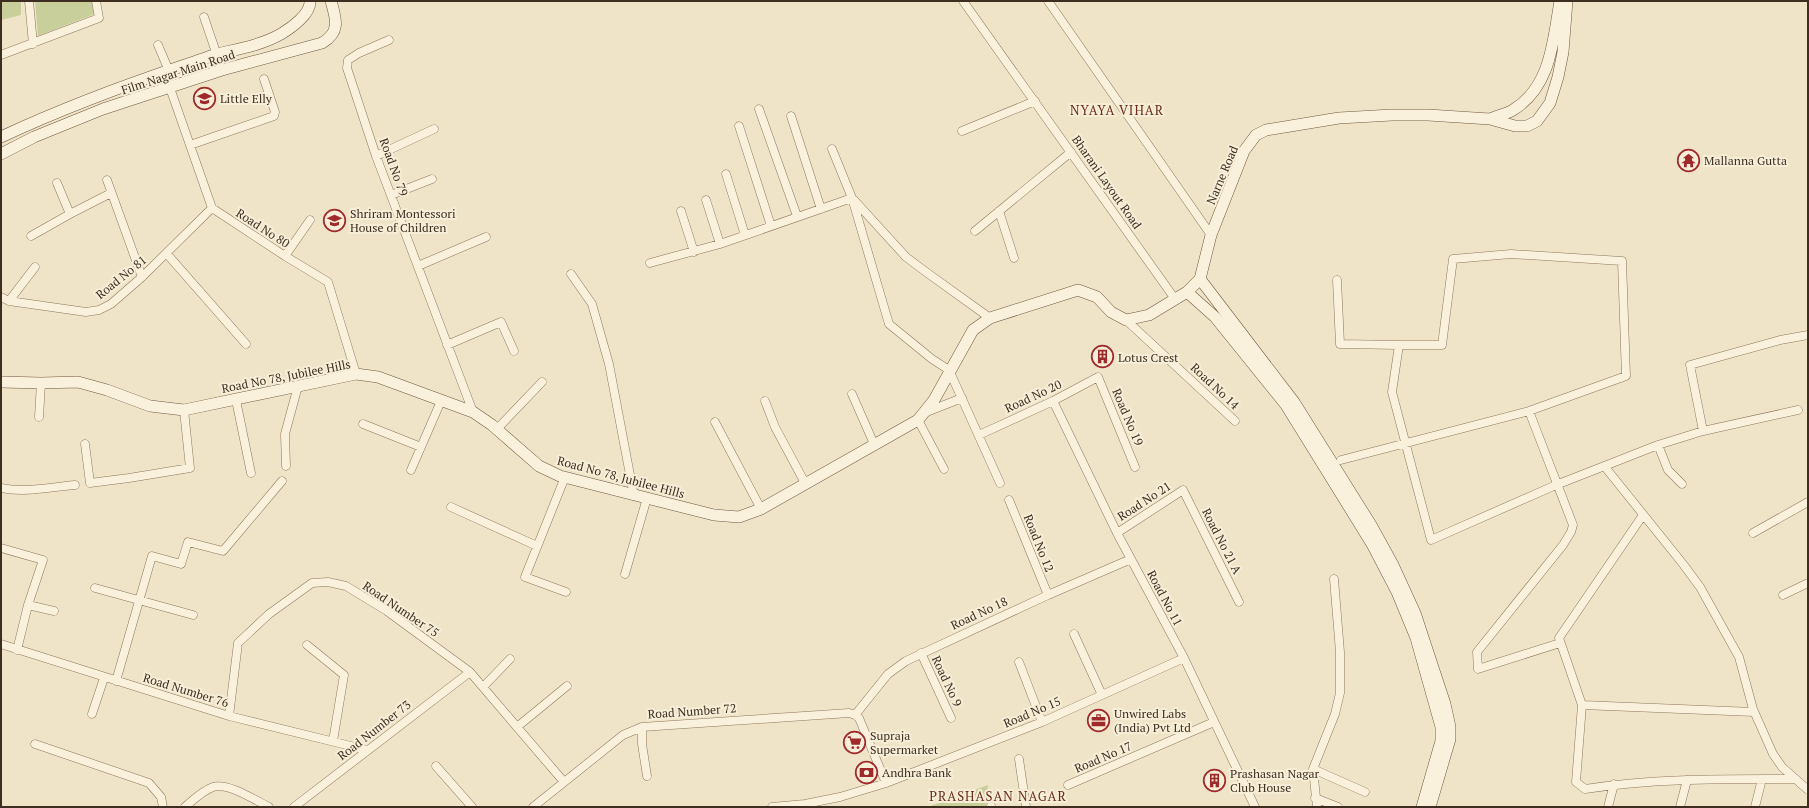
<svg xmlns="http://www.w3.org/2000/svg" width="1809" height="808" font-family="'PT Serif',serif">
<rect width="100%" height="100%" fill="#f0e4c8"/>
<path fill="#c9cf9b" d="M 1,1 L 21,1 L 21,15 L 1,20 Z
M 35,1 L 94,1 L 97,13 L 38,36 Z
M 988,785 L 986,807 L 928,807 Z"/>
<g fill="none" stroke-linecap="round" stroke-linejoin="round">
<defs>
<path id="street" d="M 29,1 L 33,44
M 963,1 L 1175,299
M 1048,1 L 1211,235
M 204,17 L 222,70
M 389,40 L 359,53 L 348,60 L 347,68 L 376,156 L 473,412
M 158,45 L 169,71
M 1,55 L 99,18 L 96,1
M 170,88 L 212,208 L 285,256 L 328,282 L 356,374
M 759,109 L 797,216
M 791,116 L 821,209
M 739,126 L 771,226
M 962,131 L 1035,101
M 190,145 L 274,116 L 275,112 L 264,79
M 832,149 L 852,198 L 889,324 L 932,359 L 949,370 L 1000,483
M 376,156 L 434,129
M 726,174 L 745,235
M 107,180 L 142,277
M 57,183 L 70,214
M 391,195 L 432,179
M 706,200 L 720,244
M 854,200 L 906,257 L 926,272 L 990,318
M 681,211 L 694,252
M 999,211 L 1014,258
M 975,231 L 1071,152
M 31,236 L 70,214 L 111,193
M 167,254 L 246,344
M 285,256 L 310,220
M 650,263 L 720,244 L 852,198
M 418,266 L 486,237
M 571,274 L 592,304 L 609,364 L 634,496
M 1337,280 L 1340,344 L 1399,345 L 1392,392 L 1431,540 L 1556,485 L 1658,445 L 1703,431 L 1798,410
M 1,297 L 9,301 L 86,312 L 99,310 L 111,304 L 142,277 L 212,208
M 9,301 L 35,267
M 1126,320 L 1235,421
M 447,345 L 501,322 L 514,351
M 852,394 L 874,444
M 236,400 L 251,473
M 765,401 L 775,427 L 805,483
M 1053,401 L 1117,533 L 1184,658 L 1255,807
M 1529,411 L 1573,525 L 1571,532 L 1563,545 L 1477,652 L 1478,669 L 1560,643
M 924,413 L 962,398
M 39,417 L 41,383
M 918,420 L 944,469
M 715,422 L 761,509
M 363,424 L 421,447
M 497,429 L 542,382
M 1703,431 L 1690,365 L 1780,340 L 1808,335
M 979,435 L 1053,401 L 1098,377 L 1135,467
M 85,444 L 90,483 L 129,478 L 190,468 L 184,410
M 1658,445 L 1668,470 L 1682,484
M 1341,460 L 1529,411 L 1626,376 L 1622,261 L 1511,254 L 1453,259 L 1442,345 L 1399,345
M 286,466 L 285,434 L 298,386
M 1605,467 L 1683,564 L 1700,587 L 1739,657 L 1753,709 L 1773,754 L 1782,767 L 1808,790
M 411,470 L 441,401
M 565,477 L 525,577 L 566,592
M 1,488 C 25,493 51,487 75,485
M 1009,500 L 1048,595
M 451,507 L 537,546
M 1643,515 L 1559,638 L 1582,705 L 1576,782 L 1585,789 C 1654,778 1725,779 1795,779
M 1117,533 L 1183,490 L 1239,602
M 1753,533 L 1808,502
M 1,548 L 43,560 L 28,605 L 17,650
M 625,574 L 647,498
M 95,588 L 193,615
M 1783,595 L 1808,583
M 28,605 L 54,611
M 1074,634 L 1102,695
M 1,644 L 229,716 L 367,750
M 307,645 L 344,675 L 333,741
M 921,653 L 951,718
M 1019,662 L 1042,722
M 116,681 L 152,556 L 181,564 L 188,542 L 223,551 L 282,481
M 483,687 L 510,659
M 1582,705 L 1754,712
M 92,714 L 104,678
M 855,715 L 888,674 L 906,661 L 1048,595 L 1131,559
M 855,715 L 859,718 L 886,783
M 229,716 L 238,643 L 269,614 L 312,583 L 328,582 L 346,586 L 387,611 L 470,672 L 564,782
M 517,727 L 567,686
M 642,727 L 642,744 L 647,776
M 35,744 L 149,783 L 161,797 L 163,807
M 1019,759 L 1026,807
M 436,766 L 472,807
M 1313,769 L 1365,792
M 1068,785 L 1214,722
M 1315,798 L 1338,807
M 991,806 L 991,807
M 185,807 C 193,800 202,791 213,787 C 227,782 255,800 269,807
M 294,807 L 470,672
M 533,807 L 623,735 L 642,727 L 849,713 L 855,715
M 772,807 L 805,804 L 840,797 L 886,783 L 1042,722 L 1184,658
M 1317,807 L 1313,769 L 1335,714 L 1340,693 L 1340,652 L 1334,579
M 1608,807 L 1614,784
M 1680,807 L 1687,780
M 1755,807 L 1762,779"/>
<path id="secondary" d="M 1490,119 C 1497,116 1506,114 1513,110 C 1551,87 1553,41 1560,1
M 1,137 C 61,109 125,85 188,64 C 198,61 207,57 217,54 C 238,49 262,45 281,34 C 291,28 311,14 310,1
M 1,154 L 34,137 L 103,109 L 222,70 L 322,43 C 341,32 336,19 331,1
M 1200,279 L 1294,402 L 1371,525 L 1393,565 L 1415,613 L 1445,704 L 1450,727 L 1450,739 L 1430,807
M 1187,292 L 1215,317 L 1286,405 L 1372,544 L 1397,592 L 1416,638 L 1441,727 L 1441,741 L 1422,807
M 1,382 L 41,383 L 78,382 L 107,390 L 150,406 L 184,410 L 356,374 L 378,377 L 473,412 L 492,425 L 539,466 L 560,476 L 714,515 L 739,517 L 761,509 L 918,420 L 934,400 L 973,330 L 990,318 L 1078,290 L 1097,297 L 1111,312 L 1126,320 L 1149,315 L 1187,292 L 1200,279 L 1211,235 L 1244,151 L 1256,135 L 1266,130 L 1339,118 L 1392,115 L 1428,115 L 1490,119 L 1515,126 L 1527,126 L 1537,121 L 1550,103 L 1558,77 L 1563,52 L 1567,1"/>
</defs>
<use href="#street" stroke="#8d765c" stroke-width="9"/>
<use href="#secondary" stroke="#6f573f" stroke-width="12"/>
<use href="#street" stroke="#faf1dc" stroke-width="8"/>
<use href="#secondary" stroke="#faf1dc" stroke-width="11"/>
</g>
<defs>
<symbol id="university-ring" viewBox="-11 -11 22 22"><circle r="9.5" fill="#f7eed8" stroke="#9e2a2b" stroke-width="1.5"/><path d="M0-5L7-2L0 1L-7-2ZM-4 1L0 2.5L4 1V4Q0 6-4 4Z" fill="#9e2a2b"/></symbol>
<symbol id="temple-ring" viewBox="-11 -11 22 22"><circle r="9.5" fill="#f7eed8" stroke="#9e2a2b" stroke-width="1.5"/><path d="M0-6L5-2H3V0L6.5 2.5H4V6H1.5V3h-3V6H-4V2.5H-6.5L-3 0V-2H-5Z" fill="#9e2a2b"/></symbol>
<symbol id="building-ring" viewBox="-11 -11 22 22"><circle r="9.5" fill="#f7eed8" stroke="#9e2a2b" stroke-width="1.5"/><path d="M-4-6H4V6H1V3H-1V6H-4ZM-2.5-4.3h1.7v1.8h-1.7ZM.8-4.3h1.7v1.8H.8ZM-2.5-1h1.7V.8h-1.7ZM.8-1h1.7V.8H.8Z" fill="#9e2a2b"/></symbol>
<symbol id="office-ring" viewBox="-11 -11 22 22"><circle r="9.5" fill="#f7eed8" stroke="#9e2a2b" stroke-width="1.5"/><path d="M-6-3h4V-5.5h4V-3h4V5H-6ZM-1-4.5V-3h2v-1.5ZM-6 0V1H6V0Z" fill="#9e2a2b"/></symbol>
<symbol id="supermarket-ring" viewBox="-11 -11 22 22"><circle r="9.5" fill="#f7eed8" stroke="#9e2a2b" stroke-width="1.5"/><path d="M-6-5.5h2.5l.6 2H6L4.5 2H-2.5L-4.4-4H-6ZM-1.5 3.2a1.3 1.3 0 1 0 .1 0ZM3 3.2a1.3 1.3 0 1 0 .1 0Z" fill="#9e2a2b"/></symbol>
<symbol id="bank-ring" viewBox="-11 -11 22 22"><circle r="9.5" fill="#f7eed8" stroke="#9e2a2b" stroke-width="1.5"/><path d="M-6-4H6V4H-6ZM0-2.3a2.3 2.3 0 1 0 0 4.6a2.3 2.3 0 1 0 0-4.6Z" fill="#9e2a2b"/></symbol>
</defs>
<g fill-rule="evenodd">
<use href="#university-ring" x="192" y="86" width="25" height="25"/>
<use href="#temple-ring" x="1676" y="148" width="25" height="25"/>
<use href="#university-ring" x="322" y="208" width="25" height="25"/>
<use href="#building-ring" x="1090" y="344" width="25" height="25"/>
<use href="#office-ring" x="1086" y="708" width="25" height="25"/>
<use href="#supermarket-ring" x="842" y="730" width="25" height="25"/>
<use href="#bank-ring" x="854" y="760" width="25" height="25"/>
<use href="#building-ring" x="1202" y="768" width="25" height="25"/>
</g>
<g text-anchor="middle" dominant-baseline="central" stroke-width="4" stroke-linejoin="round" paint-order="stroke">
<g font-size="12" fill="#3d2e20" stroke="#f7eed8">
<text transform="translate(178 72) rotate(-18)">Film Nagar Main Road</text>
<text transform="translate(394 167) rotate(70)">Road No 79</text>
<text transform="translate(1222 175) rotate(-67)">Narne Road</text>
<text transform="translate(1107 182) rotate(55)">Bharani Layout Road</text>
<text transform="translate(263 228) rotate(33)">Road No 80</text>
<text transform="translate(121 277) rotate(-39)">Road No 81</text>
<text transform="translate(286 376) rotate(-11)">Road No 78, Jubilee Hills</text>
<text transform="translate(1215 386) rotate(43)">Road No 14</text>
<text transform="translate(1033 396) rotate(-25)">Road No 20</text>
<text transform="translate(1128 417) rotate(67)">Road No 19</text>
<text transform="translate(621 477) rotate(15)">Road No 78, Jubilee Hills</text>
<text transform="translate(1144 501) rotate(-33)">Road No 21</text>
<text transform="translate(1222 541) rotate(63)">Road No 21 A</text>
<text transform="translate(1039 543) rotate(68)">Road No 12</text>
<text transform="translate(1165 598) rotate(62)">Road No 11</text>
<text transform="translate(401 609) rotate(34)">Road Number 75</text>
<text transform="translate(979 613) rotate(-25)">Road No 18</text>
<text transform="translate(947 681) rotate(65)">Road No 9</text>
<text transform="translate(186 690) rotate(17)">Road Number 76</text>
<text transform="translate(692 711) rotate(-4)">Road Number 72</text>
<text transform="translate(1032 712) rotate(-23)">Road No 15</text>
<text transform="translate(374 730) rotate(-38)">Road Number 73</text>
<text transform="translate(1103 757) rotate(-23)">Road No 17</text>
</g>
<g font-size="12" fill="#3d2e20" stroke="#f7eed8" text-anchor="start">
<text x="220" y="98">Little Elly</text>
<text x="1704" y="160">Mallanna Gutta</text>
<text x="350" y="213">Shriram Montessori<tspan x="350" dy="14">House of Children</tspan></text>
<text x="1118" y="357">Lotus Crest</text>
<text x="1114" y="713">Unwired Labs<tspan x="1114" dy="14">(India) Pvt Ltd</tspan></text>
<text x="870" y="735">Supraja<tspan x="870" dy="14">Supermarket</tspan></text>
<text x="882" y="772">Andhra Bank</text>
<text x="1230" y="773">Prashasan Nagar<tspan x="1230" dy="14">Club House</tspan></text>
</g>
<g font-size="13" letter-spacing="1" fill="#6b2e1e" stroke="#f7eed8">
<text x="1117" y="110">NYAYA VIHAR</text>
<text x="998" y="796">PRASHASAN NAGAR</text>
</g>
</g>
<rect width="1809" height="808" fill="none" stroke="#3d2e20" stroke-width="4"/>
</svg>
